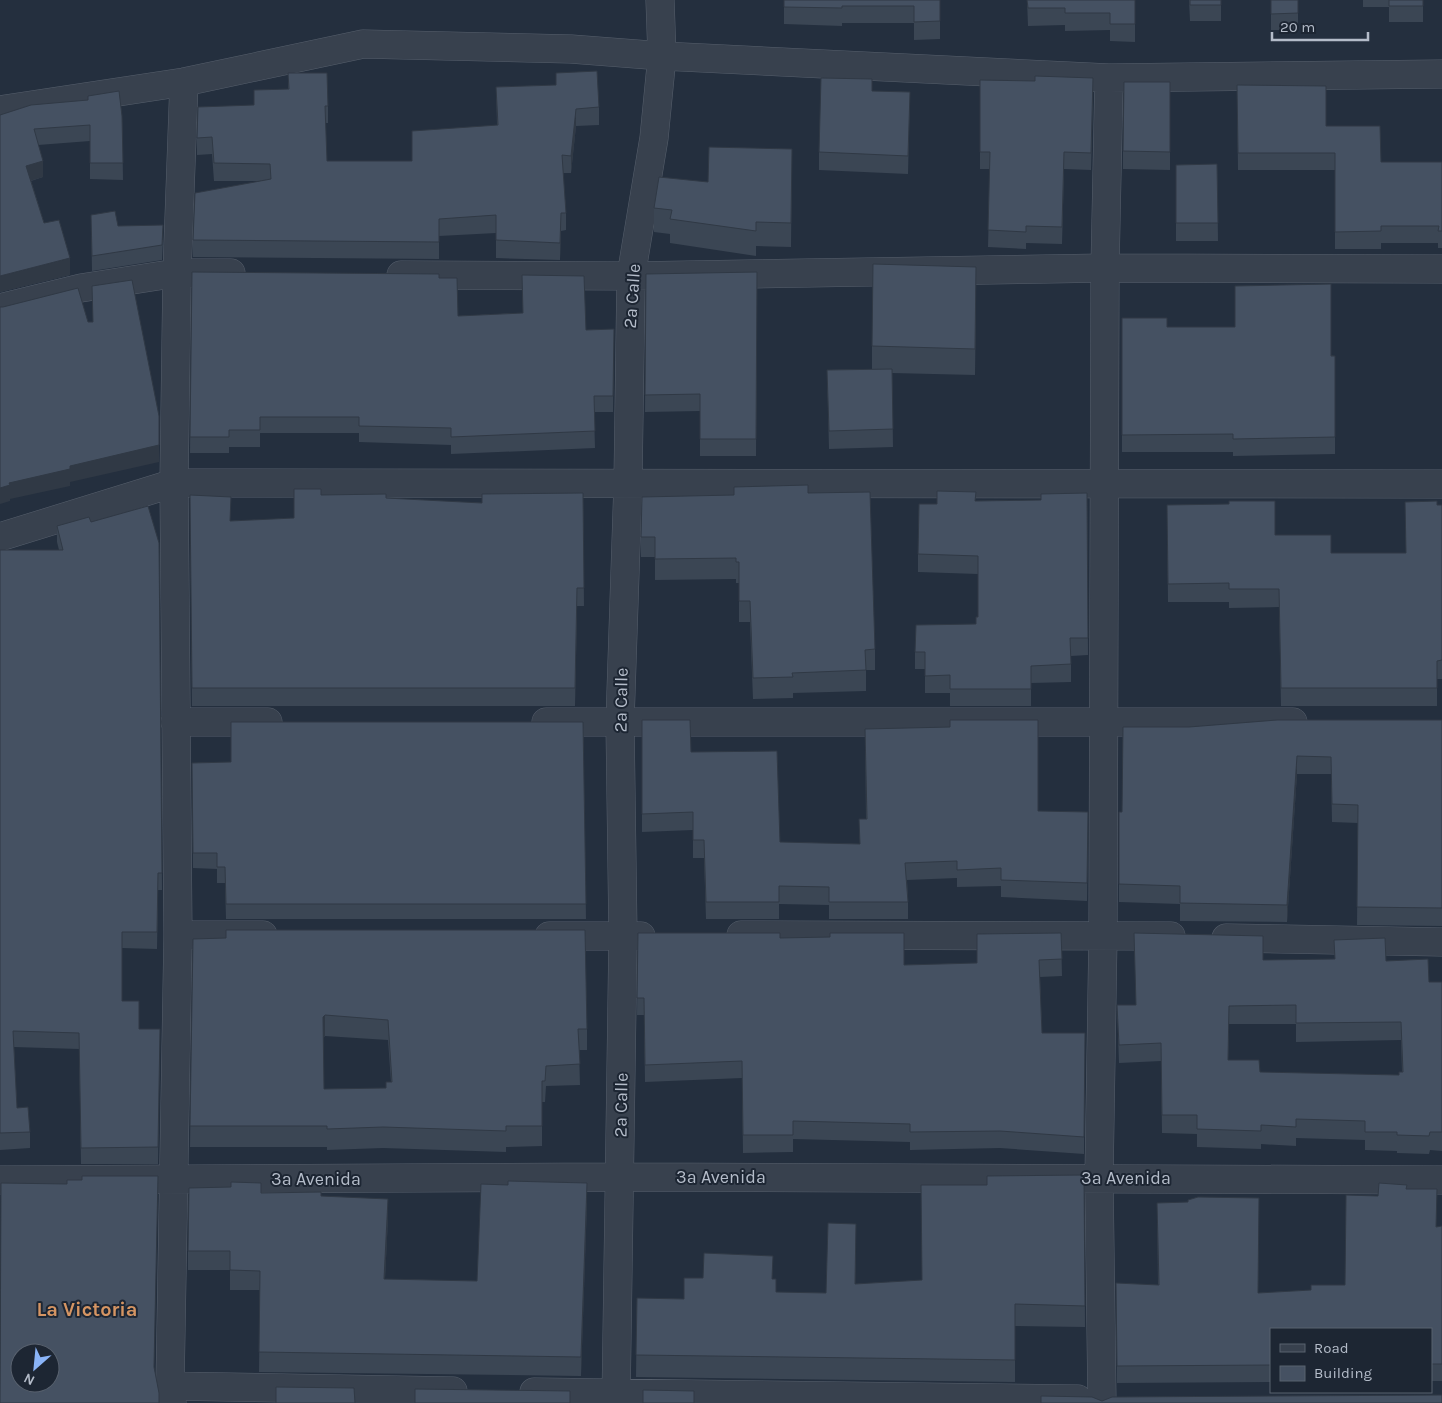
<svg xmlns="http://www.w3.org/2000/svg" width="1442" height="1403" font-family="Karla,sans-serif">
<rect width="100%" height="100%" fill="#242f3e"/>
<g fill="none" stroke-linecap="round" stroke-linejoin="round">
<defs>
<path id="minor" d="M 0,110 L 184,82 L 363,44 L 571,49 L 662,56 L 1109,78 L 1442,74
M 401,275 L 631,276 L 1105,268 L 1442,269
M 0,308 L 81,288 L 177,273 L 231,273
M 0,537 L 174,483 L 1442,484
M 175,722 L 268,722
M 546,722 L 1293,722
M 178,935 L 263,935
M 741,935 L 1171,936
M 549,936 L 641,936
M 1226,938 L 1442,942
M 0,1180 L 620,1177 L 1442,1180
M 170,1386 L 453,1391
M 534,1392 L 1078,1399
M 172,1403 L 170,1386 L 178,935 L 174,483 L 177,273 L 184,82
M 616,1403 L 623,936 L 620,722 L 628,483 L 631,276 L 654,138 L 662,56 L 660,0
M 1102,1403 L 1099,1178 L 1103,935 L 1105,268 L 1109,78"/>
</defs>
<use href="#minor" stroke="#565f6c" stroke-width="29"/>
<use href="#minor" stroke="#38414e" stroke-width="28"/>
</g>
<path fill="#3b4654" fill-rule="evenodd" d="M 784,0 L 940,0 L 940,39 L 914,40 L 914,23 L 842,23 L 842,26 L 784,24 Z
M 1027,0 L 1135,0 L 1135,42 L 1110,41 L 1110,30 L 1065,31 L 1065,25 L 1028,26 Z
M 1189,0 L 1221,0 L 1221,21 L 1190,21 Z
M 1271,0 L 1298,0 L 1298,30 L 1271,30 Z
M 1363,0 L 1423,0 L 1423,22 L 1389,22 L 1389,7 L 1363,7 Z
M 288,73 L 328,106 L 328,123 L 325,123 L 327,161 L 412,161 L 497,125 L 496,87 L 556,85 L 556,73 L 599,107 L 599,125 L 576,126 L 571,173 L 563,173 L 566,213 L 566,230 L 561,231 L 560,260 L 496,258 L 496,233 L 439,236 L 439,259 L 193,257 L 193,240 L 260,181 L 214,181 L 212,154 L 197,155 L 197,138 L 254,105 L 288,89 Z
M 980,80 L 1093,95 L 1091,170 L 1064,169 L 1062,244 L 1026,243 L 1026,249 L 988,247 L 990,169 L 980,169 Z
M 1170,82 L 1170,170 L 1123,169 L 1123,151 Z
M 1237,85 L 1326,126 L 1381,162 L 1442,162 L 1442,248 L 1438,248 L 1438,243 L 1381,243 L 1381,249 L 1335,249 L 1335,170 L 1238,170 Z
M 872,91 L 910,92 L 908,174 L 819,170 L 819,152 Z
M 0,115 L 122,116 L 123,180 L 90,179 L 90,141 L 38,145 L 43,177 L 31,181 L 44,223 L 70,275 L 0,292 Z
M 792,149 L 791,247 L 756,246 L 756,256 L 670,243 L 670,234 L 654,232 L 654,208 L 708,182 Z
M 1217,164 L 1218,241 L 1176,241 L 1176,165 Z
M 91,215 L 118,226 L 163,240 L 162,260 L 92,271 Z
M 192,272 L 439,278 L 458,316 L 523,313 L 522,275 L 586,330 L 614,329 L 613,412 L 594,412 L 595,448 L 451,454 L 451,445 L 359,442 L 359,433 L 260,433 L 260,447 L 229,447 L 229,453 L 190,453 Z
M 757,272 L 756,456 L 700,456 L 700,411 L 645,412 L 646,274 Z
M 976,293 L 975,375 L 892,373 L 893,447 L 829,449 L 827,370 L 872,369 L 872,346 Z
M 1122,318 L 1167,327 L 1335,356 L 1335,454 L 1233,456 L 1233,452 L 1122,452 Z
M 583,493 L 584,606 L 577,606 L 575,706 L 192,706 L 190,495 L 231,521 L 294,518 L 321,495 L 482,503 Z
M 808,493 L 875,649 L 875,670 L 866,670 L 866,691 L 793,693 L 793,698 L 753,699 L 750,622 L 739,622 L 739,583 L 736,583 L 736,579 L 655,580 L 655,557 L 641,557 L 641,537 Z
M 1087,493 L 1088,655 L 1071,656 L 1071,682 L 1031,683 L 1031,706 L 950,706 L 950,693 L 925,693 L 925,669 L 915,669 L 915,652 L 976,624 L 978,617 L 978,574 L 918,572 L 918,554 L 937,504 L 976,501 L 1041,500 Z
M 1167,505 L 1275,535 L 1331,553 L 1406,553 L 1437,505 L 1442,505 L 1442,679 L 1437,679 L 1437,706 L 1281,706 L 1279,607 L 1229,608 L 1229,602 L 1168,602 Z
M 91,522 L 159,543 L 162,890 L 158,890 L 157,949 L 122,948 L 122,1001 L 139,1029 L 160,1029 L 158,1164 L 81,1164 L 79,1049 L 14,1047 L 17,1108 L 30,1132 L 30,1148 L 0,1150 L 0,550 L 59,550 L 57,542 L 57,526 Z
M 1442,720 L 1442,926 L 1357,925 L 1358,823 L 1332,822 L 1331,774 L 1297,774 L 1287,922 L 1180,921 L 1180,904 L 1119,902 L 1119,812 L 1122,812 L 1189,727 Z
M 583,722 L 586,919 L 226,919 L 225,883 L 217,883 L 217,869 L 193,868 L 192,763 L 231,762 Z
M 865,729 L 1038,811 L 1088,812 L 1087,901 L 1001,897 L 1001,886 L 957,887 L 957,878 L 907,880 L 908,902 L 908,919 L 829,919 L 829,905 L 779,904 L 779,919 L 706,919 L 704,858 L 693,858 L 693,830 L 642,832 L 642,814 L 691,752 L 780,842 L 860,844 L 859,819 L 866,819 Z
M 638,933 L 780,938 L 904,965 L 977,963 L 1061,933 L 1062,976 L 1040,977 L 1042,1033 L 1085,1033 L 1084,1154 L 1000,1148 L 910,1150 L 910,1142 L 793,1139 L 793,1152 L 743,1153 L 742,1078 L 645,1082 L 644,1015 L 637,1015 Z
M 193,939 L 587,1029 L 587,1050 L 579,1050 L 580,1085 L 546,1086 L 545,1102 L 542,1102 L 542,1146 L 506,1147 L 506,1152 L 383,1148 L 327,1150 L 327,1147 L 190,1147 ZM 325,1036 L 388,1040 L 391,1082 L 386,1088 L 324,1089 L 323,1038 Z
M 1263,960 L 1386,961 L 1429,982 L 1442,982 L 1442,1151 L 1430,1150 L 1429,1154 L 1397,1153 L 1397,1151 L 1365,1150 L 1365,1140 L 1296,1138 L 1296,1146 L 1261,1144 L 1261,1149 L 1197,1147 L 1197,1134 L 1162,1133 L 1161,1061 L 1119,1063 L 1117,1005 L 1135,1005 ZM 1229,1024 L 1296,1024 L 1296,1042 L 1401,1040 L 1402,1072 L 1399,1075 L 1260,1072 L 1228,1060 Z
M 1084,1175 L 1085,1327 L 1015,1326 L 1015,1382 L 636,1377 L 637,1298 L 684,1299 L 703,1278 L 773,1279 L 776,1292 L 826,1293 L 856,1246 L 855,1284 L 922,1280 L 987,1185 Z
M 231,1187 L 261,1193 L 321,1196 L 388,1218 L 385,1279 L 477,1281 L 587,1203 L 581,1376 L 259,1372 L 260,1290 L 230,1290 L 230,1270 L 188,1270 L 188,1251 Z
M 1407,1189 L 1437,1227 L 1442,1226 L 1442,1381 L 1431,1381 L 1431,1329 L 1271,1329 L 1271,1382 L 1117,1383 L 1116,1283 L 1158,1285 L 1157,1203 L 1258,1293 L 1311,1290 L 1345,1285 L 1378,1196 Z"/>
<path fill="#303945" d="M 576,109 L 576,126 L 571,173 L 571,156 Z
M 43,161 L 43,177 L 26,182 L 26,166 Z
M 561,213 L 561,231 L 560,260 L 560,243 Z
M 70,258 L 70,275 L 0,292 L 0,276 Z
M 976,267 L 976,293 L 975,375 L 975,349 Z
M 159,416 L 159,462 L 70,482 L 70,486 L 10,499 L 10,501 L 0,504 L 0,488 L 9,483 L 70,466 Z
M 577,588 L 577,606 L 575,706 L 575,688 Z
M 1297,756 L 1297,774 L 1287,922 L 1287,905 Z
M 325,1015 L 325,1036 L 323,1038 L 323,1017 Z
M 587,1183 L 587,1203 L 581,1376 L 581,1357 Z
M 388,1199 L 388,1218 L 384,1299 L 384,1279 Z
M 856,1224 L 856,1246 L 855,1305 L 855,1284 Z"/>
<path fill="#455162" stroke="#303945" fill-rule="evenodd" d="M 784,0 L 940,0 L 940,21 L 914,22 L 914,6 L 842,6 L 842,8 L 784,7 Z
M 1027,0 L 1135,0 L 1135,24 L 1110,24 L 1110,13 L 1065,13 L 1065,8 L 1028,8 Z
M 1190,0 L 1221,0 L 1221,5 L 1190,5 Z
M 1271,0 L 1298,0 L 1298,13 L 1271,14 Z
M 1389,0 L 1423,0 L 1423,6 L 1389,6 Z
M 597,71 L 599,107 L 576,109 L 571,156 L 562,155 L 566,213 L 561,213 L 560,243 L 496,240 L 496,215 L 439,219 L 439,242 L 193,240 L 195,193 L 271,179 L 270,164 L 214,163 L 212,137 L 197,138 L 198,107 L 254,105 L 254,90 L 289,89 L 288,73 L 327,73 L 328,106 L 325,106 L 327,161 L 412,161 L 412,131 L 498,125 L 496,87 L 556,85 L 556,73 Z
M 1035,76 L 1093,78 L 1091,153 L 1064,152 L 1062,227 L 1026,226 L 1026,232 L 988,230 L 990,152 L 980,152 L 980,80 L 1035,81 Z
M 821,78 L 872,79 L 872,91 L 910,92 L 908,156 L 819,152 Z
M 1124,82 L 1170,82 L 1170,152 L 1123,151 Z
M 1237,85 L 1326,86 L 1326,126 L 1380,126 L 1381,162 L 1442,162 L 1442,231 L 1438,231 L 1439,226 L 1381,226 L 1381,231 L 1335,232 L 1335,153 L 1238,153 Z
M 119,91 L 122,116 L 123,163 L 90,163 L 90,125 L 34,129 L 43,161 L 26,166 L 44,223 L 59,220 L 70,258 L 0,276 L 0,115 L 31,105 L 88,100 L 88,96 Z
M 709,147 L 792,149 L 791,223 L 756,222 L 756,231 L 670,219 L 672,210 L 654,208 L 659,177 L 708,182 Z
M 1217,164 L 1218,223 L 1176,223 L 1176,165 Z
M 115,211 L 118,226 L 163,225 L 162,245 L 92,256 L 91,215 Z
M 873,264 L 976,267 L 975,349 L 872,346 Z
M 192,272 L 439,274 L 439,278 L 457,278 L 458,316 L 523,313 L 522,275 L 584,276 L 586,330 L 614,329 L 613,396 L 594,396 L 595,431 L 451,437 L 451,428 L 359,426 L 359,417 L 260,417 L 260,430 L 229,430 L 229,437 L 190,437 Z
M 757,272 L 756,439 L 700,439 L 700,394 L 645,395 L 646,274 Z
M 132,280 L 159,416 L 159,445 L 70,466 L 70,469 L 9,483 L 10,485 L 0,488 L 0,307 L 3,307 L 78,288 L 88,322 L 93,322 L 92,286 Z
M 1331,284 L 1331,356 L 1335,356 L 1335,437 L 1233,439 L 1233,434 L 1122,435 L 1122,318 L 1167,318 L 1167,327 L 1235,327 L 1235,286 Z
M 892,369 L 893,429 L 829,431 L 827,370 Z
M 808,485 L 808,493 L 870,492 L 875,649 L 865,650 L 866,670 L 792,673 L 793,677 L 753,678 L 750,601 L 739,601 L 739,562 L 736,562 L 736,558 L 655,559 L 655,537 L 641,537 L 642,497 L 734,495 L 734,487 Z
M 294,489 L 321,489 L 321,495 L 386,494 L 386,498 L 482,503 L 482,494 L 583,493 L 584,588 L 577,588 L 575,688 L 192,688 L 190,495 L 231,497 L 230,521 L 294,518 Z
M 937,491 L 976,492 L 975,501 L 1041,500 L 1041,494 L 1087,493 L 1088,638 L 1070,638 L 1071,664 L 1031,666 L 1031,689 L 950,689 L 950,675 L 925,676 L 925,652 L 915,652 L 916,625 L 976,624 L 976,617 L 978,617 L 978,556 L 918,554 L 919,504 L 937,504 Z
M 1229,501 L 1275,501 L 1275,535 L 1331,535 L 1331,553 L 1406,553 L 1405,502 L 1437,501 L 1437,505 L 1442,505 L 1442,660 L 1437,661 L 1437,688 L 1281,688 L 1279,589 L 1229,589 L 1229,583 L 1168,584 L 1167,505 L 1229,504 Z
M 148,506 L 159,543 L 162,873 L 158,873 L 157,932 L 122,932 L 122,1001 L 139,1001 L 139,1029 L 160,1029 L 158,1147 L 81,1148 L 79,1033 L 13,1031 L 17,1108 L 28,1107 L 30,1132 L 0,1133 L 0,550 L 63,550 L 57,526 L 89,517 L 91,522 Z
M 642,720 L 690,720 L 691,752 L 777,751 L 780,842 L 860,844 L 859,819 L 867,819 L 865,729 L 950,727 L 950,720 L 1038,720 L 1038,811 L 1088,812 L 1087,883 L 1001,880 L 1001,868 L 957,870 L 957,861 L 905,863 L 908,902 L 829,902 L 829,887 L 779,886 L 779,902 L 706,902 L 704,840 L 693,840 L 693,812 L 642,814 Z
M 1277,720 L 1442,720 L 1442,908 L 1357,907 L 1358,805 L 1332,804 L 1331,757 L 1297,756 L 1287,905 L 1180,903 L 1180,886 L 1119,884 L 1119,812 L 1122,812 L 1123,727 L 1189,727 Z
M 231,722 L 583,722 L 586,904 L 226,904 L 225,867 L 217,867 L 217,853 L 193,853 L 192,763 L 231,762 Z
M 226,930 L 585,930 L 587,1029 L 578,1029 L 580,1064 L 546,1066 L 545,1081 L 542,1081 L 542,1126 L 506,1126 L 506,1131 L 383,1127 L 327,1129 L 327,1126 L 190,1126 L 193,939 L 226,938 ZM 325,1015 L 388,1020 L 392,1082 L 386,1082 L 386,1088 L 324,1089 L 323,1017 Z
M 638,933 L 780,933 L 780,938 L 830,937 L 830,933 L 904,933 L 904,965 L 977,963 L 977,934 L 1061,933 L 1062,959 L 1039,960 L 1042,1033 L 1085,1033 L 1084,1137 L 1000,1131 L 910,1132 L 910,1124 L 793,1121 L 793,1135 L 743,1135 L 742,1061 L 645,1065 L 644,998 L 637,998 Z
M 1134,933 L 1263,936 L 1263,960 L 1335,959 L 1334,940 L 1385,938 L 1386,961 L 1428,959 L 1429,982 L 1442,982 L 1442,1132 L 1430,1132 L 1429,1136 L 1397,1135 L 1397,1132 L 1365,1132 L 1365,1121 L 1296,1119 L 1296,1127 L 1261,1125 L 1261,1131 L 1197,1129 L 1197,1115 L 1162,1115 L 1161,1043 L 1119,1045 L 1117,1005 L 1136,1005 ZM 1296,1005 L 1296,1023 L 1401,1022 L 1403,1072 L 1399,1072 L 1399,1075 L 1260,1072 L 1259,1060 L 1228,1060 L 1229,1006 Z
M 1084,1175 L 1085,1306 L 1015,1304 L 1015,1360 L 636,1355 L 637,1298 L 684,1299 L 684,1278 L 703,1278 L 704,1253 L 773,1256 L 772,1279 L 776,1279 L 776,1292 L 826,1293 L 828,1223 L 856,1224 L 855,1284 L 922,1280 L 921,1185 L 987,1185 L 987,1176 Z
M 82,1176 L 158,1176 L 154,1367 L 159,1393 L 159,1403 L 0,1403 L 1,1183 L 67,1184 L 67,1180 L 82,1180 ZM 20,1353 L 50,1353 L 50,1383 L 20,1383 Z
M 508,1181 L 587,1183 L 581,1357 L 259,1352 L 260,1271 L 230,1270 L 230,1251 L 188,1251 L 189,1188 L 231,1187 L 231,1182 L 261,1183 L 261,1193 L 321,1192 L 321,1196 L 388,1199 L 384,1279 L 477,1281 L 481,1184 L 508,1185 Z
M 1379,1183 L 1407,1185 L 1406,1189 L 1437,1189 L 1436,1227 L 1442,1226 L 1442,1364 L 1431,1364 L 1431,1329 L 1271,1329 L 1271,1365 L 1117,1366 L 1116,1283 L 1159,1285 L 1157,1203 L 1188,1202 L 1188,1200 L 1198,1197 L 1259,1198 L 1258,1293 L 1311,1290 L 1311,1285 L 1345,1285 L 1346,1195 L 1378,1196 Z
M 276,1387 L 354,1388 L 355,1403 L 276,1403 Z
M 415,1389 L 570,1391 L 570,1403 L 415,1403 Z
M 643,1390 L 694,1391 L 694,1403 L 643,1403 Z
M 1442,1395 L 1442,1403 L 1041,1403 L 1041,1396 L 1092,1397 L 1102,1401 L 1112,1397 Z"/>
<g text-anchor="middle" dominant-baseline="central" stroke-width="4" stroke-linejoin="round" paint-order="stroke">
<g font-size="18" fill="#b4bcc9" stroke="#1d2633">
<text transform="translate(632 296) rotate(-86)">2a Calle</text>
<text transform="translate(621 700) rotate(-89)">2a Calle</text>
<text transform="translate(621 1105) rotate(-89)">2a Calle</text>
<text x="721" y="1177">3a Avenida</text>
<text x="1126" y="1178">3a Avenida</text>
<text x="316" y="1179">3a Avenida</text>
</g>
<g font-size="20" font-weight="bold" fill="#d59563" stroke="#1d2633">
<text x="87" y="1309">La Victoria</text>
</g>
</g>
<rect x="1270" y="1328" width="162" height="65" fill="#1d2633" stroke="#59626f"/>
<rect x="1280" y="1344" width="25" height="8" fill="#38414e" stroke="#59626f"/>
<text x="1314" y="1353" font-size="15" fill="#b4bcc9">Road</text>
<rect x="1280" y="1366" width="25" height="15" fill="#455162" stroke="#59626f"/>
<text x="1314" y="1378" font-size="15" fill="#b4bcc9">Building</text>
<g transform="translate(35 1368) rotate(207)"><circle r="24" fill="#1d2633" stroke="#59626f"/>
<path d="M0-4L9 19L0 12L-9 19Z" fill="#8ab4f8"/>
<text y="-8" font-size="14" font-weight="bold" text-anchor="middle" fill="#b4bcc9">N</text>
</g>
<path d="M1272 32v8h96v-8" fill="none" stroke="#b4bcc9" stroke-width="2.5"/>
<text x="1280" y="32" font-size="15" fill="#b4bcc9" stroke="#1d2633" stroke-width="4" paint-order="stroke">20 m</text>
</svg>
